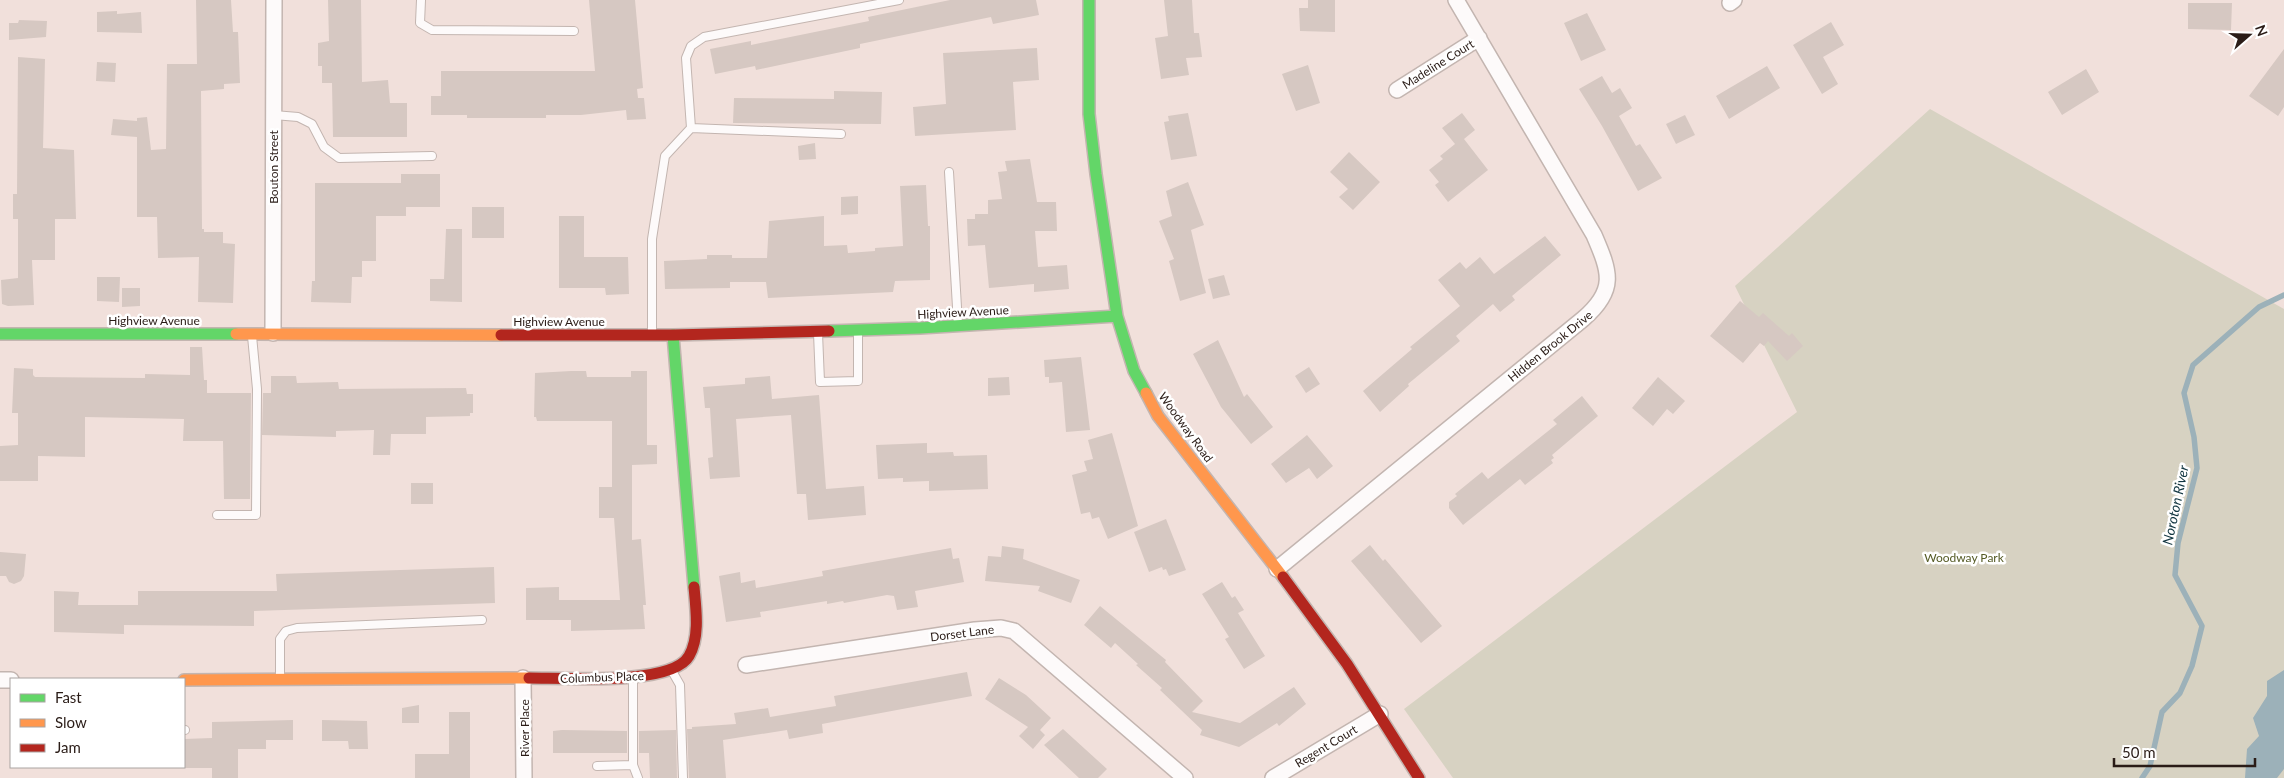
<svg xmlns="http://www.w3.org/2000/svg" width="2284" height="778" font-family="Lato,sans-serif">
<rect width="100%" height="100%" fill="#f1e0db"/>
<path fill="#d7d2c2" d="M 1930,109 L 2284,309 L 2284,778 L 1453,778 L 1404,709 L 1797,412 L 1735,286 Z"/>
<path fill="#9cb1b9" d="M 2284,670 L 2284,769 L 2277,778 L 2245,778 L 2247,749 L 2259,736 L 2253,718 L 2267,696 L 2267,681 Z"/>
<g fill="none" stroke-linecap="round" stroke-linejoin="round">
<path stroke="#9cb1b9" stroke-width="5.5" d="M 2142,778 L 2150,766 L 2162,712 L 2180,693 L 2192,666 L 2202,626 L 2175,575 L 2178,543 L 2197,468 L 2194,437 L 2184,393 L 2193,365 L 2259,307 L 2284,295"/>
</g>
<path fill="#d6c8c2" d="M 196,0 L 231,0 L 233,32 L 238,32 L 240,83 L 224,84 L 224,89 L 201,91 L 202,229 L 204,229 L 204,232 L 223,232 L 223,243 L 235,244 L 233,303 L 198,302 L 199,257 L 158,258 L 157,217 L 137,217 L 137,137 L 111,135 L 113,119 L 137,121 L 137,118 L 147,117 L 151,150 L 166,149 L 167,64 L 197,64 Z
M 328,0 L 361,0 L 362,82 L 388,80 L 390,103 L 407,103 L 407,137 L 333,137 L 332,83 L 322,83 L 322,66 L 318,66 L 318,43 L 329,41 Z
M 589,0 L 635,0 L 643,88 L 637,89 L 638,98 L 644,98 L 646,119 L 627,120 L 626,110 L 581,115 L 546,115 L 546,118 L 467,118 L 467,115 L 431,115 L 431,96 L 441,96 L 441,71 L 595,71 Z
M 950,0 L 1036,0 L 1039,15 L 993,24 L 991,17 L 860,44 L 860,48 L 756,70 L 755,66 L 715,74 L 710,49 L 751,41 L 751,45 L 869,21 L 868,17 Z
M 1164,0 L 1192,0 L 1194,33 L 1199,33 L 1202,57 L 1186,58 L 1189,75 L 1161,79 L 1155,38 L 1168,36 Z
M 1308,0 L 1335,0 L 1335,32 L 1300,31 L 1299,8 L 1308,8 Z
M 2188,3 L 2232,3 L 2231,30 L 2188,29 Z
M 117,11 L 117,14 L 141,12 L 142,33 L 97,32 L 97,12 Z
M 1587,13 L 1606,50 L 1581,61 L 1564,23 Z
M 19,20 L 47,21 L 46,37 L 9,40 L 9,23 L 18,23 Z
M 1831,22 L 1844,45 L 1823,57 L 1838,84 L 1822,94 L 1793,45 Z
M 1037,48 L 1039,80 L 1013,82 L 1016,130 L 915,136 L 913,107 L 946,104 L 943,53 Z
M 2284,49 L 2284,107 L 2278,116 L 2249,96 Z
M 18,57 L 45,59 L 43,148 L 74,150 L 76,219 L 55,219 L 55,260 L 32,260 L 34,305 L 8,306 L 2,304 L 1,280 L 18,278 L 18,219 L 13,219 L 13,194 L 17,194 Z
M 97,62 L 116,63 L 115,82 L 96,81 Z
M 1308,65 L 1320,103 L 1296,111 L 1282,74 Z
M 1767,66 L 1780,88 L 1729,119 L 1716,96 Z
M 2086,69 L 2099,92 L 2062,115 L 2048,92 Z
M 1602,76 L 1612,93 L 1620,88 L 1632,108 L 1619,116 L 1636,146 L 1640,144 L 1662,178 L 1638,191 L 1602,126 L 1579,89 Z
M 834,91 L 882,92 L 881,124 L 733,123 L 734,98 L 834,99 Z
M 1188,113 L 1197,156 L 1171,160 L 1164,122 L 1169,121 L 1168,116 Z
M 1462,113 L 1475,130 L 1464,139 L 1488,170 L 1448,202 L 1435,185 L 1439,182 L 1429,170 L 1443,159 L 1440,156 L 1455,144 L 1442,128 Z
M 1685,115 L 1695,135 L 1676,144 L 1666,124 Z
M 815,143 L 816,159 L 799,160 L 798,146 Z
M 1349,152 L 1380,182 L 1353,210 L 1339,197 L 1348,189 L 1330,172 Z
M 1030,159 L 1037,202 L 1056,202 L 1057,231 L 1035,231 L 1038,267 L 1067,265 L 1069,289 L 1034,292 L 1034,284 L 989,288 L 985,245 L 968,246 L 967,219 L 975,219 L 975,214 L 988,214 L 988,200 L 1002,199 L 998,172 L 1007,171 L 1005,161 Z
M 401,174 L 440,174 L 440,207 L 406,207 L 406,216 L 376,216 L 376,261 L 362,261 L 362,277 L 352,277 L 351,303 L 311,302 L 312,281 L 315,281 L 315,183 L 401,183 Z
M 1188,182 L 1204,225 L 1191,230 L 1206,293 L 1180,301 L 1169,261 L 1174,259 L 1159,221 L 1172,216 L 1166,191 Z
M 926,185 L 928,226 L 930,226 L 930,280 L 895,281 L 893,292 L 768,298 L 766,282 L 730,282 L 730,288 L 665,289 L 664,261 L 707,259 L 707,255 L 732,255 L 732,258 L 767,258 L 769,221 L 824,216 L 824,246 L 847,245 L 848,253 L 875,251 L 875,248 L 903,246 L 900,186 Z
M 858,196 L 858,214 L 841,215 L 841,197 Z
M 472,207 L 504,207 L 504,238 L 472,238 Z
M 559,216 L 584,216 L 584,257 L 628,257 L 629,294 L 606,295 L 605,288 L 559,288 Z
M 446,229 L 462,229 L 462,302 L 430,301 L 430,279 L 444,279 Z
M 1545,236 L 1561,255 L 1512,296 L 1515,300 L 1500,312 L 1493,304 L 1456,336 L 1460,341 L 1408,384 L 1409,386 L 1380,412 L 1363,391 L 1412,349 L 1410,347 L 1460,306 L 1438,280 L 1460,262 L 1466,269 L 1480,257 L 1494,274 Z
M 1224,275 L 1230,295 L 1213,299 L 1208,279 Z
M 97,277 L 120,277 L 119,302 L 97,301 Z
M 122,288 L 140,288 L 140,306 L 122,307 Z
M 1740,301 L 1759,317 L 1763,313 L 1789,336 L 1792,333 L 1803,346 L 1787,361 L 1768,341 L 1764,346 L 1760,343 L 1743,363 L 1710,336 Z
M 1218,340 L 1244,397 L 1247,394 L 1273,427 L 1251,444 L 1221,407 L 1193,354 Z
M 190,347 L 202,347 L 204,380 L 207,380 L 207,393 L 251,393 L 250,499 L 224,499 L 223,441 L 183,441 L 184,419 L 85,417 L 85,457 L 38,456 L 38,481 L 0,481 L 0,446 L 18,445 L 18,413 L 12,413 L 14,368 L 33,369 L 33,375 L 35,377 L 145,378 L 145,374 L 190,375 Z
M 1081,357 L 1090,430 L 1066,432 L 1062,382 L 1049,383 L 1049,377 L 1045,377 L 1044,360 Z
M 1309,367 L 1320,384 L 1306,393 L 1295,376 Z
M 571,371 L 586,371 L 587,377 L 631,377 L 631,371 L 647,371 L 647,445 L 657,445 L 657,464 L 632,465 L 632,540 L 641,539 L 646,605 L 643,605 L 645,629 L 571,631 L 571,620 L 526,620 L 526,588 L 559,587 L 559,600 L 620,600 L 614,518 L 599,518 L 599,487 L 612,487 L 612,421 L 537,421 L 536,417 L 534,417 L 535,373 Z
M 271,376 L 296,376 L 297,383 L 338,382 L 339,389 L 466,388 L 467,394 L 473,394 L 473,413 L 470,413 L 470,416 L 426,417 L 426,434 L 391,434 L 390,455 L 373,455 L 374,430 L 336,431 L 336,437 L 262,435 L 263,393 L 271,393 Z
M 770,376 L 772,399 L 819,395 L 826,489 L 864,486 L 866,515 L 808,520 L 806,494 L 797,494 L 791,415 L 736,419 L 740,477 L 710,479 L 708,458 L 713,457 L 710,408 L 705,408 L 703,387 L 745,384 L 745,378 Z
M 1009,377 L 1010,395 L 988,396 L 988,378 Z
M 1658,377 L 1685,401 L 1673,414 L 1667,409 L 1653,426 L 1632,408 Z
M 1582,396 L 1598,416 L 1552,455 L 1554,458 L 1551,460 L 1553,463 L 1525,485 L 1520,479 L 1463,525 L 1449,508 L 1449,502 L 1457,496 L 1455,494 L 1482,472 L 1488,479 L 1557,424 L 1553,420 Z
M 1112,433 L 1138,526 L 1108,539 L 1099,517 L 1092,519 L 1090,512 L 1081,514 L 1072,475 L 1087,471 L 1084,461 L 1093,459 L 1088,440 Z
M 1307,435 L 1333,466 L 1317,479 L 1309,468 L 1286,483 L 1271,464 Z
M 927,443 L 927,453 L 953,452 L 954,456 L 987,455 L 988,489 L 929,491 L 929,481 L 903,482 L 903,478 L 878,479 L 876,445 Z
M 411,483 L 433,483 L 433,504 L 411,504 Z
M 1166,519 L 1186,570 L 1169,576 L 1166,569 L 1163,570 L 1162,567 L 1149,572 L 1134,532 Z
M 1370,545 L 1383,561 L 1385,559 L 1442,626 L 1421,643 L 1351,561 Z
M 1002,546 L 1024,549 L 1023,559 L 1080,580 L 1071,603 L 1038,591 L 1040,586 L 985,581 L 988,556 L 1001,557 Z
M 951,548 L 953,559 L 959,558 L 964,582 L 915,591 L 918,607 L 897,610 L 894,596 L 887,595 L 844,603 L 843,601 L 827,604 L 827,601 L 760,612 L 761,617 L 726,622 L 719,576 L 740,572 L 741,583 L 755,580 L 756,588 L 823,576 L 822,571 Z
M 0,552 L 26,554 L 24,576 L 21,581 L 14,584 L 9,582 L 6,576 L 0,576 Z
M 494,567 L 495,603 L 254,611 L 254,626 L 124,625 L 124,634 L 54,632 L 54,591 L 79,592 L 78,605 L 138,605 L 138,591 L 277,591 L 276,574 Z
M 1222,582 L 1232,598 L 1235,596 L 1244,610 L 1238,613 L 1265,656 L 1244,669 L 1225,639 L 1229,637 L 1202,594 Z
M 1100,606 L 1166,660 L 1165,662 L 1203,701 L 1192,712 L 1240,723 L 1294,687 L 1306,704 L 1279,726 L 1277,723 L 1239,747 L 1200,735 L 1202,730 L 1160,690 L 1162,688 L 1136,665 L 1138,664 L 1115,643 L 1111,648 L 1084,625 Z
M 967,672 L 972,696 L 822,724 L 823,733 L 789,739 L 787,730 L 723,740 L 726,778 L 689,778 L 687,729 L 692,729 L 692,727 L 736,724 L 734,713 L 768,708 L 770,717 L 836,706 L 834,696 Z
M 999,678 L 1026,695 L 1051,718 L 1040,730 L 1045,735 L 1033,749 L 1019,736 L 1028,727 L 985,699 Z
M 419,705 L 419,723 L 402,723 L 402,708 Z
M 449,712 L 470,712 L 470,778 L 415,778 L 415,754 L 449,754 Z
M 293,720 L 293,740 L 266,740 L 266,749 L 238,749 L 238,778 L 212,778 L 212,768 L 184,768 L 184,739 L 212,738 L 212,722 Z
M 322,720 L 367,721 L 368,749 L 349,749 L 348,741 L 322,741 Z
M 1063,729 L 1107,769 L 1098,778 L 1079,778 L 1044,745 Z
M 562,730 L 627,731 L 627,753 L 553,753 L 553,731 Z
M 676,730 L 677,778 L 650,778 L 649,753 L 639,753 L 639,731 Z"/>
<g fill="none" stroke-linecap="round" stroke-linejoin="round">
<defs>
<path id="lane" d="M 421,0 L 420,23 L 432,30 L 574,31
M 274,115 L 298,117 L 312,124 L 324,147 L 339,158 L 432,156
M 691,128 L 841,134
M 949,172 L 958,324
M 818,333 L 820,382 L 858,381 L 858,330
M 652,334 L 652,239 L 665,156 L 691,128 L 686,58 L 691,46 L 704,37 L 899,0
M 217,515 L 256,515 L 257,389 L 252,336
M 672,671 L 680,685 L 683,778
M 280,678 L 280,639 L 286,631 L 297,628 L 482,620
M 633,680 L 633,765 L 638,778
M 184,730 L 185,730
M 597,766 L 633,765"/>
<path id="street" d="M 1730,3 L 1734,0
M 1397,90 L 1479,38
M 273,333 L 274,0
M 1277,569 L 1583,319 C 1617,290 1610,272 1594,235 L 1456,0
M 746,665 L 975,630 L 1001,628 L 1014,631 L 1185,778
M 523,678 L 524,778
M 0,680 L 11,680
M 1273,778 L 1380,714"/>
<path id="fast" d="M 1089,0 L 1089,114 L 1096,174 L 1117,316 L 1134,371 L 1146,393
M 829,331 L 920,328 L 1117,316
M 0,334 L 236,334
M 673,335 L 694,587"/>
<path id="slow" d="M 236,334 L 501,335
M 1146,393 L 1158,416 L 1283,577
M 184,680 L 529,678"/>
<path id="jam" d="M 501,335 L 673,335 L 829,331
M 1283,577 L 1347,664 L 1419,778
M 529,678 C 563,678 672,686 689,656 C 700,637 696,609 694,587"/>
</defs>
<use href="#lane" stroke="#c3b5b0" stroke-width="10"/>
<use href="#street" stroke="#c3b5b0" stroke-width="18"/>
<use href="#fast" stroke="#c3b5b0" stroke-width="14"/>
<use href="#slow" stroke="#c3b5b0" stroke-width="14"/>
<use href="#jam" stroke="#c3b5b0" stroke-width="14"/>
<use href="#lane" stroke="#fdfafa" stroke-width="8"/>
<use href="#street" stroke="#fdfafa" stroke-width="15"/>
<use href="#fast" stroke="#63d668" stroke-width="11"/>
<use href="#slow" stroke="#ff974d" stroke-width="11"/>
<use href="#jam" stroke="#b3261e" stroke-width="11"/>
</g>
<g text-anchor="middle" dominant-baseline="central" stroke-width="5" stroke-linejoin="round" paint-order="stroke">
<g font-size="12" fill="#2a1c17" stroke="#fff">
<text transform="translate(1438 64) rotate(-32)">Madeline Court</text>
<text transform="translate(273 167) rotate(-90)">Bouton Street</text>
<text transform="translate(963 312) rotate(-3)">Highview Avenue</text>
<text x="154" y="320">Highview Avenue</text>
<text x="559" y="321">Highview Avenue</text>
<text transform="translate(1550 346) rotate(-39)">Hidden Brook Drive</text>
<text transform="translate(1186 427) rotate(54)">Woodway Road</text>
<text transform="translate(962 633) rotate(-7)">Dorset Lane</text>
<text transform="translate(602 677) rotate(-2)">Columbus Place</text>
<text transform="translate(524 728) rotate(-90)">River Place</text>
<text transform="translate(1326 746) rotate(-31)">Regent Court</text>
</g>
<g font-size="12" fill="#555b25" stroke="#fff">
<text x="1964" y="557">Woodway Park</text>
</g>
<g font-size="14" font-style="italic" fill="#123641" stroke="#fff">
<text transform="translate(2175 505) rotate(-78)">Noroton River</text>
</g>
</g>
<rect x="10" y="678" width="175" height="90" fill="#ffffff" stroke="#aaa4a2"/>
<rect x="20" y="694" width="25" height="8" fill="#63d668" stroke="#aaa4a2"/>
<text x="55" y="703" font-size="15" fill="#2a1c17">Fast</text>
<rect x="20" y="719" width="25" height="8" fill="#ff974d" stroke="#aaa4a2"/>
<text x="55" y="728" font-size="15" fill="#2a1c17">Slow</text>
<rect x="20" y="744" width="25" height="8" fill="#b3261e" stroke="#aaa4a2"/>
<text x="55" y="753" font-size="15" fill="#2a1c17">Jam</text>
<g transform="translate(2249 35) rotate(70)" stroke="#ffffff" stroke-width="4" paint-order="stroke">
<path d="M0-4L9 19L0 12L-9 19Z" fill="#2a1c17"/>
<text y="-8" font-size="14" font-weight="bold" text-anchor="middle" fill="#2a1c17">N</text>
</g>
<path d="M2114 758v8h141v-8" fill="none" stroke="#2a1c17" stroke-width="2.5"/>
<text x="2122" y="758" font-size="15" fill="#2a1c17" stroke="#ffffff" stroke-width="4" paint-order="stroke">50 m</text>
</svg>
